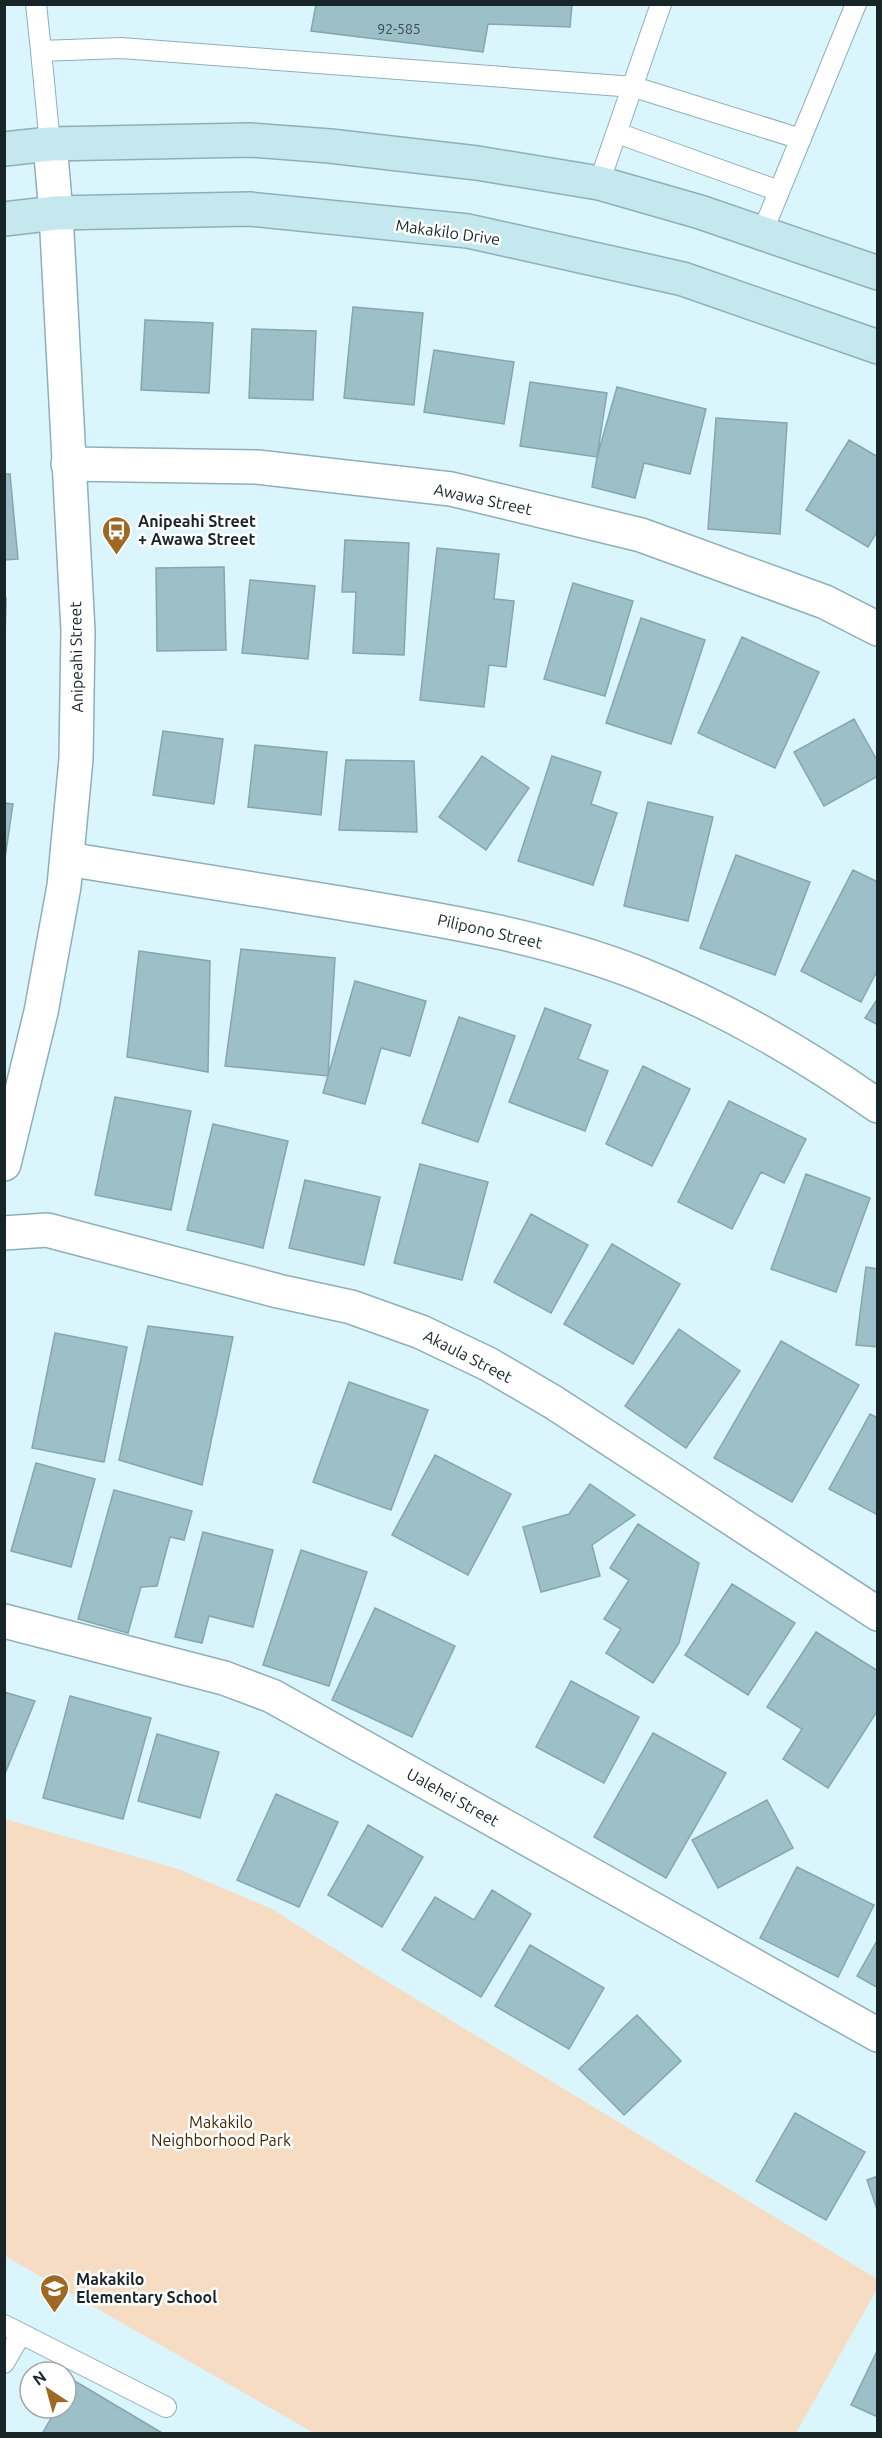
<svg xmlns="http://www.w3.org/2000/svg" width="882" height="2438" font-family="Ubuntu,sans-serif">
<rect width="100%" height="100%" fill="#daf6fc"/>
<path fill="#f6dcc2" d="M 5,1819 L 178,1869 L 272,1909 L 373,1973 L 877,2279 L 877,2289 L 796,2433 L 314,2433 L 5,2256 Z"/>
<path fill="#9dbfc7" stroke="#85a6ae" stroke-width="1.5" d="M 316,4 L 572,4 L 570,27 L 488,24 L 483,52 L 311,31 Z
M 353,307 L 423,313 L 414,405 L 344,398 Z
M 145,320 L 213,323 L 209,393 L 141,390 Z
M 252,329 L 316,331 L 313,400 L 249,398 Z
M 434,350 L 514,362 L 504,424 L 424,412 Z
M 530,382 L 607,393 L 597,457 L 520,446 Z
M 617,387 L 706,409 L 690,474 L 644,463 L 635,498 L 592,487 L 597,457 Z
M 716,418 L 787,423 L 780,534 L 708,529 Z
M 849,440 L 878,457 L 878,530 L 868,547 L 806,510 Z
M 4,474 L 10,474 L 18,559 L 4,560 Z
M 345,540 L 409,543 L 404,655 L 353,653 L 356,592 L 342,592 Z
M 437,548 L 499,554 L 494,599 L 514,601 L 506,667 L 489,665 L 484,707 L 420,700 Z
M 224,567 L 226,650 L 157,651 L 156,568 Z
M 250,580 L 315,586 L 308,659 L 242,653 Z
M 573,583 L 633,601 L 605,696 L 544,679 Z
M 4,598 L 6,598 L 4,682 Z
M 641,618 L 705,640 L 671,744 L 606,723 Z
M 742,637 L 819,672 L 775,768 L 698,733 Z
M 854,719 L 878,762 L 878,776 L 824,806 L 794,752 Z
M 163,731 L 223,739 L 214,804 L 153,795 Z
M 255,745 L 327,752 L 321,815 L 248,807 Z
M 482,756 L 529,788 L 486,850 L 439,817 Z
M 552,756 L 601,772 L 591,804 L 617,813 L 593,885 L 518,861 Z
M 346,760 L 414,761 L 417,832 L 339,830 Z
M 648,802 L 713,817 L 688,921 L 624,906 Z
M 4,803 L 13,804 L 4,865 Z
M 736,855 L 810,882 L 775,975 L 700,948 Z
M 853,870 L 878,882 L 878,969 L 861,1002 L 801,971 Z
M 241,949 L 335,958 L 328,1076 L 225,1066 Z
M 139,951 L 210,961 L 208,1072 L 127,1057 Z
M 355,981 L 426,1001 L 410,1056 L 381,1048 L 365,1104 L 323,1093 Z
M 878,998 L 878,1025 L 865,1018 Z
M 545,1008 L 591,1025 L 578,1059 L 608,1071 L 585,1131 L 509,1102 Z
M 459,1017 L 515,1036 L 478,1142 L 422,1123 Z
M 643,1066 L 690,1089 L 652,1166 L 606,1144 Z
M 115,1097 L 191,1111 L 171,1210 L 95,1195 Z
M 729,1101 L 806,1139 L 784,1183 L 761,1172 L 732,1229 L 678,1202 Z
M 213,1124 L 288,1141 L 263,1248 L 187,1230 Z
M 420,1164 L 488,1182 L 462,1280 L 394,1263 Z
M 806,1174 L 870,1198 L 836,1292 L 771,1269 Z
M 305,1180 L 380,1197 L 364,1265 L 289,1248 Z
M 531,1214 L 588,1245 L 551,1313 L 494,1282 Z
M 612,1244 L 680,1284 L 633,1364 L 564,1324 Z
M 866,1267 L 878,1269 L 878,1347 L 856,1345 Z
M 148,1326 L 233,1337 L 202,1485 L 119,1460 Z
M 679,1329 L 740,1371 L 686,1448 L 625,1406 Z
M 55,1333 L 127,1347 L 104,1462 L 32,1448 Z
M 781,1341 L 859,1385 L 792,1502 L 714,1458 Z
M 349,1382 L 428,1410 L 391,1510 L 313,1482 Z
M 870,1414 L 878,1418 L 878,1515 L 829,1489 Z
M 435,1455 L 511,1494 L 468,1575 L 392,1535 Z
M 36,1463 L 95,1479 L 71,1567 L 11,1551 Z
M 590,1484 L 635,1515 L 592,1545 L 600,1576 L 541,1592 L 523,1527 L 569,1514 Z
M 114,1490 L 192,1511 L 184,1540 L 170,1537 L 157,1586 L 141,1587 L 128,1633 L 78,1619 Z
M 638,1524 L 699,1563 L 679,1643 L 653,1683 L 606,1653 L 621,1629 L 604,1619 L 629,1580 L 610,1568 Z
M 203,1532 L 273,1550 L 253,1627 L 209,1616 L 202,1643 L 175,1637 Z
M 301,1550 L 367,1572 L 329,1686 L 263,1665 Z
M 732,1584 L 795,1623 L 748,1695 L 685,1655 Z
M 375,1608 L 455,1646 L 412,1737 L 332,1700 Z
M 816,1632 L 878,1671 L 878,1710 L 828,1788 L 783,1759 L 802,1729 L 767,1707 Z
M 571,1681 L 639,1717 L 604,1783 L 536,1747 Z
M 4,1692 L 35,1701 L 4,1776 Z
M 70,1696 L 151,1718 L 123,1819 L 43,1798 Z
M 653,1733 L 726,1773 L 666,1878 L 594,1837 Z
M 157,1734 L 219,1752 L 200,1818 L 138,1801 Z
M 276,1794 L 338,1822 L 299,1907 L 237,1880 Z
M 767,1800 L 793,1848 L 718,1888 L 692,1840 Z
M 368,1825 L 423,1857 L 382,1927 L 328,1895 Z
M 797,1867 L 874,1905 L 838,1977 L 760,1938 Z
M 492,1890 L 531,1914 L 481,1997 L 402,1950 L 435,1897 L 474,1920 Z
M 878,1939 L 878,1988 L 857,1976 Z
M 530,1945 L 604,1988 L 569,2049 L 495,2006 Z
M 637,2015 L 681,2061 L 624,2115 L 579,2069 Z
M 795,2113 L 865,2152 L 826,2220 L 756,2181 Z
M 878,2176 L 878,2212 L 867,2180 Z
M 878,2349 L 878,2417 L 851,2405 Z
M 73,2380 L 164,2434 L 42,2434 L 57,2408 L 66,2408 L 66,2392 Z"/>
<g fill="none" stroke-linecap="round" stroke-linejoin="round">
<defs>
<path id="service" d="M 36,4 L 41,51
M 617,133 L 779,191
M 50,144 L 41,51 L 121,48 L 634,87 L 801,139
M 599,183 L 661,4
M 762,233 L 856,4
M 4,2325 L 166,2407
M 4,2363 L 21,2334"/>
<path id="minor" d="M 68,464 L 257,467 L 451,489 L 641,535 L 825,602 L 878,629
M 67,859 C 158,874 249,889 340,903 C 441,920 544,936 640,974 C 725,1008 803,1053 878,1106
M 4,1233 L 47,1230 L 278,1291 L 351,1307 L 421,1332 L 488,1364 L 553,1402 L 878,1614
M 4,1621 L 224,1678 L 272,1696 L 878,2035"/>
<path id="tertiary" d="M 4,1164 L 41,1012 L 64,886 L 76,759 L 78,631 L 56,213 L 50,144"/>
<path id="secondary" d="M 4,149 L 50,144 L 250,140 L 330,146 L 477,163 L 599,183 L 700,212 L 878,273
M 4,219 L 56,213 L 249,209 L 468,231 L 683,279 L 878,347"/>
</defs>
<use href="#service" stroke="#8eafb7" stroke-width="22"/>
<use href="#minor" stroke="#8eafb7" stroke-width="36"/>
<use href="#tertiary" stroke="#8eafb7" stroke-width="36"/>
<use href="#secondary" stroke="#8eafb7" stroke-width="36"/>
<use href="#service" stroke="#fff" stroke-width="20"/>
<use href="#minor" stroke="#fff" stroke-width="33"/>
<use href="#tertiary" stroke="#fff" stroke-width="33"/>
<use href="#secondary" stroke="#c5e8ef" stroke-width="33"/>
</g>
<defs>
<symbol id="bus-pin" viewBox="-11 -11 22 30"><path d="M0 17L-7.5 6A9.5 9.5 0 1 1 7.5 6Z" fill="#9f6824" stroke="#fff"/><path d="M-5-6H5V4H4V6H2V4H-2V6H-4V4H-5ZM-3.5-4V0h7V-4ZM-3.5 1.2v1.5H-2V1.2ZM2 1.2v1.5H3.5V1.2Z" fill="#fff"/></symbol>
<symbol id="school-pin" viewBox="-11 -11 22 30"><path d="M0 17L-7.5 6A9.5 9.5 0 1 1 7.5 6Z" fill="#9f6824" stroke="#fff"/><path d="M0-5L7-2L0 1L-7-2ZM-4 1L0 2.5L4 1V4Q0 6-4 4Z" fill="#fff"/></symbol>
</defs>
<g fill-rule="evenodd">
<use href="#bus-pin" x="100" y="514" width="33" height="45"/>
<use href="#school-pin" x="38" y="2272" width="33" height="45"/>
</g>
<g text-anchor="middle" dominant-baseline="central" stroke-width="5" stroke-linejoin="round" paint-order="stroke">
<g font-size="14" fill="#394c50">
<text x="399" y="29">92-585</text>
</g>
<g font-size="16" fill="#182528" stroke="#fff">
<text transform="translate(448 232) rotate(8)">Makakilo Drive</text>
<text transform="translate(483 499) rotate(12)">Awawa Street</text>
<text transform="translate(76 657) rotate(-91)">Anipeahi Street</text>
<text transform="translate(490 931) rotate(13)">Pilipono Street</text>
<text transform="translate(468 1356) rotate(27)">Akaula Street</text>
<text transform="translate(453 1797) rotate(29)">Ualehei Street</text>
</g>
<g font-size="16" font-weight="bold" fill="#182528" stroke="#fff" text-anchor="start">
<text x="138" y="521">Anipeahi Street<tspan x="138" dy="18">+ Awawa Street</tspan></text>
<text x="76" y="2279">Makakilo<tspan x="76" dy="18">Elementary School</tspan></text>
</g>
<g font-size="16" fill="#452600" stroke="#fff">
<text x="221" y="2122">Makakilo<tspan x="221" dy="18">Neighborhood Park</tspan></text>
</g>
</g>
<rect width="882" height="2438" fill="none" stroke="#182528" stroke-width="12"/>
<g transform="translate(48 2390) rotate(324)"><circle r="28" fill="#ffffff" stroke="#a3a8a9" stroke-width="1.5"/>
<path d="M0-4.5L10 22L0 15L-10 22Z" fill="#9f6824"/>
<text y="-9" font-size="16" font-weight="bold" text-anchor="middle" fill="#182528">N</text>
</g>
</svg>
